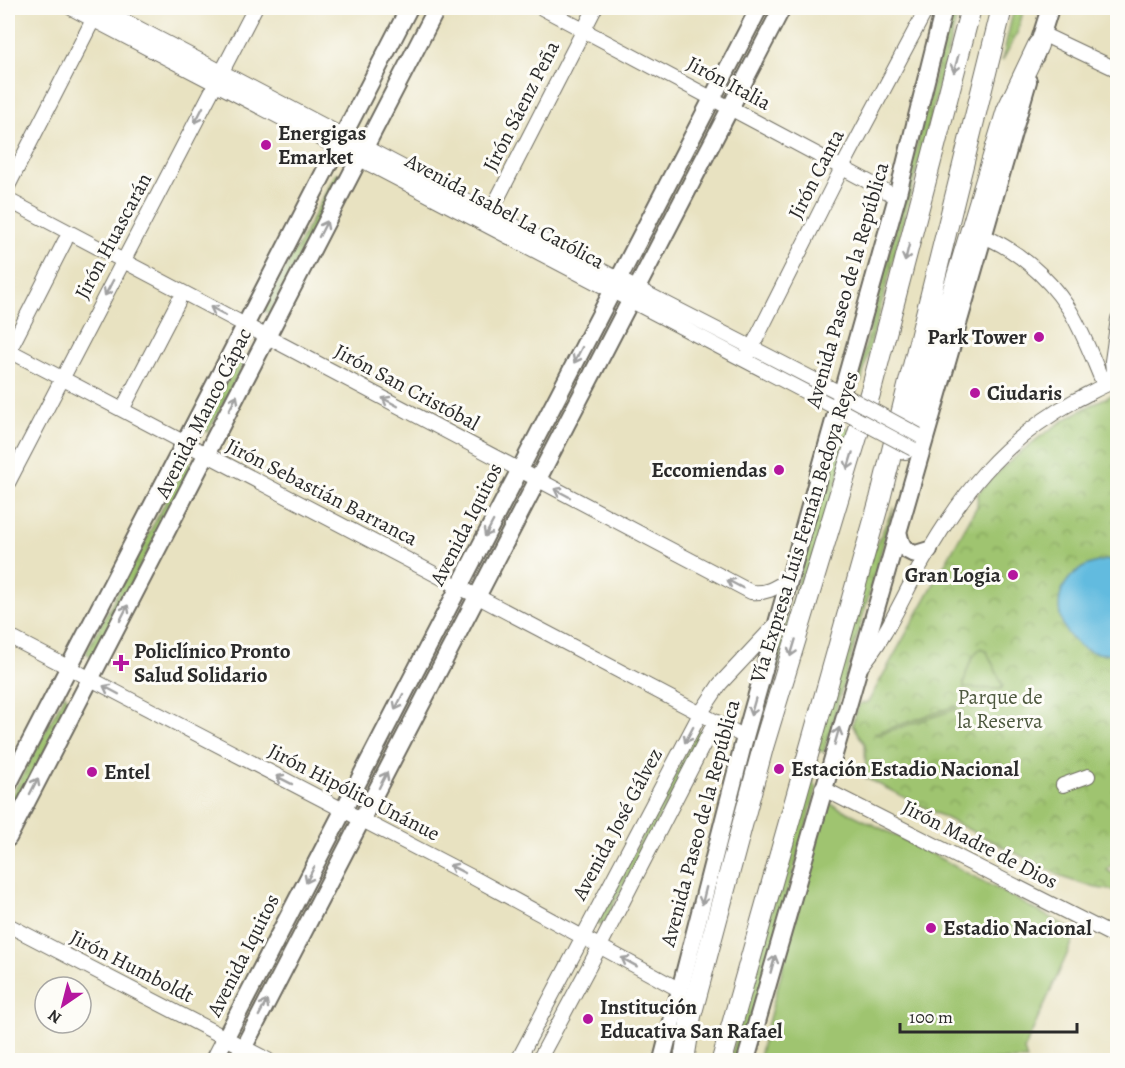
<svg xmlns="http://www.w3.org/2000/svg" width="1125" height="1068" font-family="Alegreya,serif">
<defs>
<pattern id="grass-tufts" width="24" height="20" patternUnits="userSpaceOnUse" patternTransform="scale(1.5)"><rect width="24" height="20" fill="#9fc46f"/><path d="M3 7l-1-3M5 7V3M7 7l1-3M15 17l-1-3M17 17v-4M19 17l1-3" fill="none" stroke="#829f5b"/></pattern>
<pattern id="park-crowns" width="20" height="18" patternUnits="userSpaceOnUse" patternTransform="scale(1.5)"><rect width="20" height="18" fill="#9fc46f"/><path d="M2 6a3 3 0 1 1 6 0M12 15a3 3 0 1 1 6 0" fill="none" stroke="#829f5b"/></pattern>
</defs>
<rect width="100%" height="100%" fill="#fdfcf7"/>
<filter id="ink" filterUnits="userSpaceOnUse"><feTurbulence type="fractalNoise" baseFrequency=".0167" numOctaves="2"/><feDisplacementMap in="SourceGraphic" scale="12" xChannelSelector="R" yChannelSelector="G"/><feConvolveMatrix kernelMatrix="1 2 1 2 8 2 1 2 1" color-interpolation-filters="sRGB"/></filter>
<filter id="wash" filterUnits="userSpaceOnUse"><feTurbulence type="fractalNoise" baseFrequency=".008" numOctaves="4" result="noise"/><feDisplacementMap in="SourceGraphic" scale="24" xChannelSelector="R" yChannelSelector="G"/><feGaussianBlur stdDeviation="1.35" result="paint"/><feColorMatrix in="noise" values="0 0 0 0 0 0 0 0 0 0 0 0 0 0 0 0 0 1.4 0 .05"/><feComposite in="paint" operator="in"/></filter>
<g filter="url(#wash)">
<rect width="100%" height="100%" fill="#e8e2c1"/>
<path fill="url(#grass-tufts)" stroke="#65784d" stroke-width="1.5" d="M 952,8 L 959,8 L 861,382 L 857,379 Z
M 1014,8 L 1024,8 L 1017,34 L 1002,61 Z
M 336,173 L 341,175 L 269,313 L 264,311 Z
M 240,356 L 246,359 L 208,432 L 202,429 Z
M 840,425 L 853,430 L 768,700 L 766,698 Z
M 187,461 L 194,464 L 92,657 L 86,653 Z
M 894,507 L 824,752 L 814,750 L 865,568 Z
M 65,694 L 70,703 L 8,822 L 8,803 Z
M 698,730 L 704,733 L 602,926 L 597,923 Z
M 813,759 L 818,761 L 813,783 L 817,787 L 741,1060 L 730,1060 Z"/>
<path fill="url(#park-crowns)" stroke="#65784d" stroke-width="1.5" d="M 1117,393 L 1118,858 L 1107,870 L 1117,876 L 1117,891 L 1096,888 L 1067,879 L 866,778 L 865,744 L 852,725 L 859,704 L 868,702 L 977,506 L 978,493 C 1017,451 1063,415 1117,393 Z"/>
<path fill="#9fc46f" stroke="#65784d" stroke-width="1.5" d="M 981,648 L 987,652 L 1003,686 L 1001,689 L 964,688 C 964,676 971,655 981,648 Z
M 956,706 L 957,709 L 877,735 L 875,733 Z
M 827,802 L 915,845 L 1077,932 L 1024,1050 L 1027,1060 L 758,1060 Z"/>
<path fill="#62bbdf" stroke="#467385" stroke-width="1.5" d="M 1107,560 L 1118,562 L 1117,652 C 1058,667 1028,572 1107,560 Z"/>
</g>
<g filter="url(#ink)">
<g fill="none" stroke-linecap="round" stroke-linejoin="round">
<defs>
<path id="minor" d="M 71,8 L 840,410
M 100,8 L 490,213 L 846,396
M 542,8 L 897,197
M 1042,34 L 1118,70
M 8,186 L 97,12
M 8,200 L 751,592 C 766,594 775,588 788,580
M 487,219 L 595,8
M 983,236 C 1016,249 1047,276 1067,306 C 1081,326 1094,362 1104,385
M 8,350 L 745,737
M 9,351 L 65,241
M 748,355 L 842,168 L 927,8
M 1114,381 L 1112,361 L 1118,319
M 122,410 L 178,302
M 8,483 L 255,8
M 8,636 L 474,878 L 680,990
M 858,670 C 884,641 900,603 919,568 C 960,495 1001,441 1076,400 C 1090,393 1103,385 1118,380
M 1063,785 L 1088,776
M 822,788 L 1118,938
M 8,925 L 268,1060
M 518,1060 L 700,714 L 720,684 L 777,623
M 539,1060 L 600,946 L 715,722"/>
<path id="major" d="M 1035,56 L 1050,8
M 898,530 C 900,542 902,551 916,554 L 929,550
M 8,785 L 409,8
M 8,838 L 437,8
M 214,1060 L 759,8
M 237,1060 L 782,8
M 662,1060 L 745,737 L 897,197 L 944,8
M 746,1060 C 837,733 932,407 1028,81"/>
<path id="highway" d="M 905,449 L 1007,110 L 1038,45
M 684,1060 L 691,1016 L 743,822 L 764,744 L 872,387 L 971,8
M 722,1060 L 880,499 L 1002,8"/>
</defs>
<use href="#minor" stroke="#6d6b60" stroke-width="16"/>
<use href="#major" stroke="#6d6b60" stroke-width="20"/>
<use href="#highway" stroke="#6d6b60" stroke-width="22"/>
<use href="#minor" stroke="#fff" stroke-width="14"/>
<use href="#major" stroke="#fff" stroke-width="16"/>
<use href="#highway" stroke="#fff" stroke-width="20"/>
<defs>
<path id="minor-bridge" d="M 846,396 L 918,435
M 840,410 L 913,449"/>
</defs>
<use href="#minor-bridge" stroke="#6d6b60" stroke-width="16" stroke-linecap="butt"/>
<use href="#minor-bridge" stroke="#fff" stroke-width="14"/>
</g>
<defs><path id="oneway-shaft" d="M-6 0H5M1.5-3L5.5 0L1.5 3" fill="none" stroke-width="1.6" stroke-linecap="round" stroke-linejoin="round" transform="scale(1.5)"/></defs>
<g stroke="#a0a0a0">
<use href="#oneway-shaft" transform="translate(956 64) rotate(105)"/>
<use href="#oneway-shaft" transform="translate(199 115) rotate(117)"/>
<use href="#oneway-shaft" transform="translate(323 229) rotate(-63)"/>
<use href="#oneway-shaft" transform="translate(907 253) rotate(104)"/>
<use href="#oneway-shaft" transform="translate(109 288) rotate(118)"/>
<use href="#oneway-shaft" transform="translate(218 311) rotate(-152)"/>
<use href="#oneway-shaft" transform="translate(578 355) rotate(117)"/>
<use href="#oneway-shaft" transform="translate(390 402) rotate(-152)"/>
<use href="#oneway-shaft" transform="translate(233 403) rotate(-63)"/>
<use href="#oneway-shaft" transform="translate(850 461) rotate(107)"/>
<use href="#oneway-shaft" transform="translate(562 493) rotate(-152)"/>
<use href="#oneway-shaft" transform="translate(489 529) rotate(118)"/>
<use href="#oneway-shaft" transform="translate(735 584) rotate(-152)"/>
<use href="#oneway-shaft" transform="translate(124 613) rotate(-63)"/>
<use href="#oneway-shaft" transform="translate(793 648) rotate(107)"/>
<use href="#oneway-shaft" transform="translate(111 690) rotate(-152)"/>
<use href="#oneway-shaft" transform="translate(399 702) rotate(117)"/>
<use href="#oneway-shaft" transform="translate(753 707) rotate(106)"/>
<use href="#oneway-shaft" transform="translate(689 735) rotate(118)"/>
<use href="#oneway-shaft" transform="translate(837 736) rotate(-74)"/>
<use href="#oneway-shaft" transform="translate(284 780) rotate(-153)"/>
<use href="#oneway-shaft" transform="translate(383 780) rotate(-63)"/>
<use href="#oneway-shaft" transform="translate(34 786) rotate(-63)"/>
<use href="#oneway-shaft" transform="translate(457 869) rotate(-153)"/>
<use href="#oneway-shaft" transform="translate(310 875) rotate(117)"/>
<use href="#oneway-shaft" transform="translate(704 896) rotate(104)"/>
<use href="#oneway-shaft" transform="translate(629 962) rotate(-151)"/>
<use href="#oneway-shaft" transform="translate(773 964) rotate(-74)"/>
<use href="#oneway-shaft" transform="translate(263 1008) rotate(-62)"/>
</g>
</g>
<g fill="#b5179e" stroke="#fdfcf7" stroke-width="2">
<circle cx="266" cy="145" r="6"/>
<circle cx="1039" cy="337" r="6"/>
<circle cx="975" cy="393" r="6"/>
<circle cx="779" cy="470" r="6"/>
<circle cx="1013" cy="575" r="6"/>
<path d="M118 654h6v6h6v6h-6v6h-6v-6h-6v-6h6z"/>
<circle cx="779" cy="769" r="6"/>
<circle cx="92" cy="772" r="6"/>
<circle cx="931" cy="928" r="6"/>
<circle cx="588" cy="1019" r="6"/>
</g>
<g text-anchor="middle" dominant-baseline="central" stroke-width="6" stroke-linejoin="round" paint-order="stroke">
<g font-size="21" fill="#2b2b2b" stroke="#fdfcf7">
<text transform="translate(729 83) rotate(28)">Jirón Italia</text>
<text transform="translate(521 106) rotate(-63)">Jirón Sáenz Peña</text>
<text transform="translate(816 174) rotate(-63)">Jirón Canta</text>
<text transform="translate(505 211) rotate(28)">Avenida Isabel La Católica</text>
<text transform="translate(113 236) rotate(-62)">Jirón Huascarán</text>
<text transform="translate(847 285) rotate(-74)">Avenida Paseo de la República</text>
<text transform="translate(407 387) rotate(28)">Jirón San Cristóbal</text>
<text transform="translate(203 413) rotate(-63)">Avenida Manco Cápac</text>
<text transform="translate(322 492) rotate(27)">Jirón Sebastián Barranca</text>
<text transform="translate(466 524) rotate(-63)">Avenida Iquitos</text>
<text transform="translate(804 527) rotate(-73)">Vía Expresa Luis Fernán Bedoya Reyes</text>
<text transform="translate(354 792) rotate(27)">Jirón Hipólito Unánue</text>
<text transform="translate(700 823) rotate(-75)">Avenida Paseo de la República</text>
<text transform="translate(617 824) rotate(-62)">Avenida José Gálvez</text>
<text transform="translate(980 844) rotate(27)">Jirón Madre de Dios</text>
<text transform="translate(243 955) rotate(-63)">Avenida Iquitos</text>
<text transform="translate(132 966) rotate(27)">Jirón Humboldt</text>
</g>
<g font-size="21" font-weight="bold" fill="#2b2b2b" stroke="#fdfcf7" text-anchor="start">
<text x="278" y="133">Energigas<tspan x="278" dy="24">Emarket</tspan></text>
<text x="1027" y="337" text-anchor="end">Park Tower</text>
<text x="987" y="393">Ciudaris</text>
<text x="767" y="470" text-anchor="end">Eccomiendas</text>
<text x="1001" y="575" text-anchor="end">Gran Logia</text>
<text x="134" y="651">Policlínico Pronto<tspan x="134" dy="24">Salud Solidario</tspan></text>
<text x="791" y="769">Estación Estadio Nacional</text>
<text x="104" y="772">Entel</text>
<text x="943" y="928">Estadio Nacional</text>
<text x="600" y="1007">Institución<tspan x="600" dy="24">Educativa San Rafael</tspan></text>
</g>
<g font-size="21" fill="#4e593f" stroke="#fdfcf7">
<text x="1000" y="697">Parque de<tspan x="1000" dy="24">la Reserva</tspan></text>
</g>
</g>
<rect width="1125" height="1068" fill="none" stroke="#fdfcf7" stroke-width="30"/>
<g transform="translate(63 1005) rotate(215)"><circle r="28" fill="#fdfcf7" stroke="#a9a8a5" stroke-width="1.5"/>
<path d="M0-4.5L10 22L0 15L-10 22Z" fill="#b5179e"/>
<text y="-9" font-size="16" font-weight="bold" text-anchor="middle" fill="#2b2b2b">N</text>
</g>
<path d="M900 1023v9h177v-9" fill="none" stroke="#2b2b2b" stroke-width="3"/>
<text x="909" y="1023" font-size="18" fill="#2b2b2b" stroke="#fdfcf7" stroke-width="4.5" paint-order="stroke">100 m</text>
</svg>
